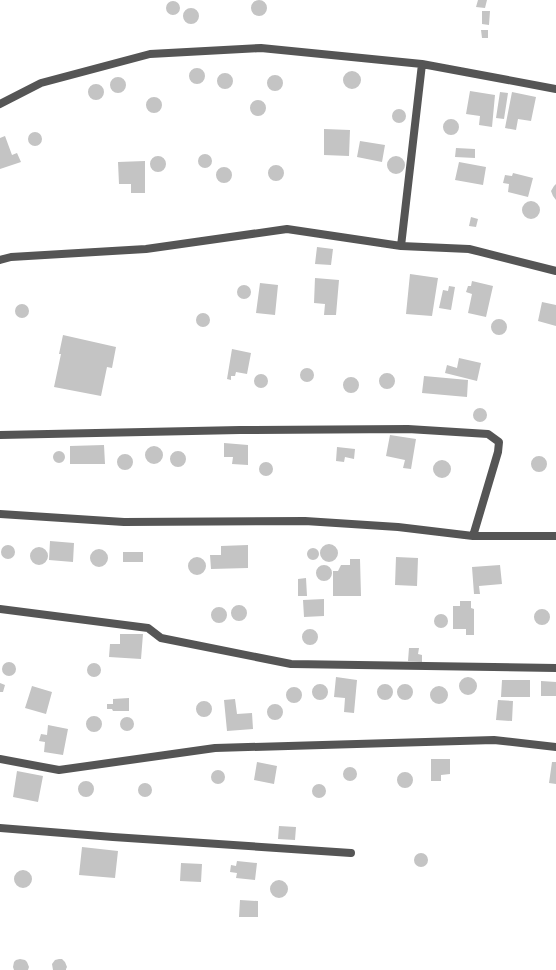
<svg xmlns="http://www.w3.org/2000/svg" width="556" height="970" font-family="Inter,sans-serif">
<rect width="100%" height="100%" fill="#fff"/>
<path fill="#c4c4c4" d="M 478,0 L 487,0 L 485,8 L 476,7 Z
M251 8a8 8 0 1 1 16 0a8 8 0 1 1-16 0Z
M166 8a7 7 0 1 1 14 0a7 7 0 1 1-14 0Z
M183 16a8 8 0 1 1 16 0a8 8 0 1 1-16 0Z
M 482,11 L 490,11 L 489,25 L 482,24 Z
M 481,30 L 488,30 L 488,38 L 482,38 Z
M189 76a8 8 0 1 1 16 0a8 8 0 1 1-16 0Z
M343 80a9 9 0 1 1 18 0a9 9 0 1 1-18 0Z
M217 81a8 8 0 1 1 16 0a8 8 0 1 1-16 0Z
M267 83a8 8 0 1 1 16 0a8 8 0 1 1-16 0Z
M110 85a8 8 0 1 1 16 0a8 8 0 1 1-16 0Z
M88 92a8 8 0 1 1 16 0a8 8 0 1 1-16 0Z
M 470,91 L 495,95 L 492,127 L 479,125 L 480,116 L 466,114 Z
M 500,92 L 508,93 L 504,119 L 496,118 Z
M 512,92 L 536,97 L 531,121 L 518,119 L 516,130 L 505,128 Z
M146 105a8 8 0 1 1 16 0a8 8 0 1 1-16 0Z
M250 108a8 8 0 1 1 16 0a8 8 0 1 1-16 0Z
M392 116a7 7 0 1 1 14 0a7 7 0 1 1-14 0Z
M443 127a8 8 0 1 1 16 0a8 8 0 1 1-16 0Z
M 324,129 L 350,130 L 349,156 L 324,155 Z
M28 139a7 7 0 1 1 14 0a7 7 0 1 1-14 0Z
M 5,136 L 12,155 L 17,153 L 21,162 L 0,169 L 0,138 Z
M 360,141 L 385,145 L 382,162 L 357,157 Z
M 456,148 L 475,149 L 475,158 L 455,157 Z
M198 161a7 7 0 1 1 14 0a7 7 0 1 1-14 0Z
M150 164a8 8 0 1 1 16 0a8 8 0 1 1-16 0Z
M387 165a9 9 0 1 1 18 0a9 9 0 1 1-18 0Z
M 145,161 L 145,193 L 131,193 L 131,184 L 119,184 L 118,162 Z
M 459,162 L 486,167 L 483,185 L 455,180 Z
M268 173a8 8 0 1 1 16 0a8 8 0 1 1-16 0Z
M216 175a8 8 0 1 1 16 0a8 8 0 1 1-16 0Z
M 513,173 L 533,178 L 528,197 L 508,192 L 509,184 L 503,183 L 505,175 L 512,176 Z
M 556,184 L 556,200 L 553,196 L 551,191 L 554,186 Z
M522 210a9 9 0 1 1 18 0a9 9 0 1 1-18 0Z
M 471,217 L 478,219 L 476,227 L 469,226 Z
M 317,247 L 333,249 L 331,265 L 315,264 Z
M 410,274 L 438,278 L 432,316 L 406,314 Z
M 315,278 L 339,280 L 336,315 L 324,315 L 325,304 L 314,303 Z
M 472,281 L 493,286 L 486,317 L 468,313 L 472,294 L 466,292 L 468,286 L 471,286 Z
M 260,283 L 278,285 L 275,315 L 256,313 Z
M237 292a7 7 0 1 1 14 0a7 7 0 1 1-14 0Z
M 449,286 L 455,287 L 451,310 L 439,308 L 443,290 L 448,291 Z
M 542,302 L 556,305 L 556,326 L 538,321 Z
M15 311a7 7 0 1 1 14 0a7 7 0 1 1-14 0Z
M196 320a7 7 0 1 1 14 0a7 7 0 1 1-14 0Z
M491 327a8 8 0 1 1 16 0a8 8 0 1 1-16 0Z
M 63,335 L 116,347 L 112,368 L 107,367 L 101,396 L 54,387 L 61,354 L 59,354 Z
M 232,349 L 251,353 L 247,374 L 236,372 L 235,376 L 231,376 L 231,380 L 227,379 Z
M 459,358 L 481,363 L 477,381 L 445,373 L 447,365 L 457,368 Z
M300 375a7 7 0 1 1 14 0a7 7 0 1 1-14 0Z
M379 381a8 8 0 1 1 16 0a8 8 0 1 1-16 0Z
M254 381a7 7 0 1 1 14 0a7 7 0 1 1-14 0Z
M 424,376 L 468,380 L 467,397 L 422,393 Z
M343 385a8 8 0 1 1 16 0a8 8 0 1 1-16 0Z
M473 415a7 7 0 1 1 14 0a7 7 0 1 1-14 0Z
M 390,435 L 416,439 L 411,469 L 403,468 L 405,460 L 386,456 Z
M 224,443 L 248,445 L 248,465 L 232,464 L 233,457 L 224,457 Z
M 104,445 L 105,464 L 70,464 L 70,446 Z
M145 455a9 9 0 1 1 18 0a9 9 0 1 1-18 0Z
M 337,447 L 355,449 L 354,459 L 345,457 L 344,462 L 336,461 Z
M53 457a6 6 0 1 1 12 0a6 6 0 1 1-12 0Z
M170 459a8 8 0 1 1 16 0a8 8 0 1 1-16 0Z
M117 462a8 8 0 1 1 16 0a8 8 0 1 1-16 0Z
M531 464a8 8 0 1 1 16 0a8 8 0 1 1-16 0Z
M433 469a9 9 0 1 1 18 0a9 9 0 1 1-18 0Z
M259 469a7 7 0 1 1 14 0a7 7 0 1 1-14 0Z
M 50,541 L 74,543 L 73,562 L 49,560 Z
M320 553a9 9 0 1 1 18 0a9 9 0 1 1-18 0Z
M1 552a7 7 0 1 1 14 0a7 7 0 1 1-14 0Z
M 248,545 L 248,568 L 211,569 L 210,555 L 221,555 L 221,546 Z
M30 556a9 9 0 1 1 18 0a9 9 0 1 1-18 0Z
M307 554a6 6 0 1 1 12 0a6 6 0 1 1-12 0Z
M90 558a9 9 0 1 1 18 0a9 9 0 1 1-18 0Z
M 123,552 L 143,552 L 143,562 L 123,562 Z
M 396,557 L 418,558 L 417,586 L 395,585 Z
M188 566a9 9 0 1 1 18 0a9 9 0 1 1-18 0Z
M 350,559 L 360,559 L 361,596 L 333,596 L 333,571 L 338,571 L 341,565 L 350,565 Z
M 500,565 L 502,584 L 479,586 L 480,594 L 474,594 L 472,567 Z
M316 573a8 8 0 1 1 16 0a8 8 0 1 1-16 0Z
M 306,578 L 307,596 L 298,596 L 298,579 Z
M 324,599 L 324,616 L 304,617 L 303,600 Z
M 460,601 L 471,601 L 471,608 L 474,609 L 474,635 L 466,635 L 466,629 L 453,629 L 453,606 L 460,606 Z
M231 613a8 8 0 1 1 16 0a8 8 0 1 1-16 0Z
M211 615a8 8 0 1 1 16 0a8 8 0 1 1-16 0Z
M534 617a8 8 0 1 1 16 0a8 8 0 1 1-16 0Z
M434 621a7 7 0 1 1 14 0a7 7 0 1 1-14 0Z
M302 637a8 8 0 1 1 16 0a8 8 0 1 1-16 0Z
M 120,634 L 143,634 L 141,659 L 109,657 L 110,644 L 120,644 Z
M 409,648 L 419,648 L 418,654 L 422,655 L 422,662 L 408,661 Z
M2 669a7 7 0 1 1 14 0a7 7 0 1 1-14 0Z
M87 670a7 7 0 1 1 14 0a7 7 0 1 1-14 0Z
M 336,677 L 357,680 L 354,713 L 344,712 L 345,698 L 334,697 Z
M459 686a9 9 0 1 1 18 0a9 9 0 1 1-18 0Z
M 502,680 L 530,680 L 530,697 L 501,697 Z
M 541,681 L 556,682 L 556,696 L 541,696 Z
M 0,683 L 5,685 L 3,692 L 0,692 Z
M377 692a8 8 0 1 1 16 0a8 8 0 1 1-16 0Z
M312 692a8 8 0 1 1 16 0a8 8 0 1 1-16 0Z
M397 692a8 8 0 1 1 16 0a8 8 0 1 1-16 0Z
M430 695a9 9 0 1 1 18 0a9 9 0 1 1-18 0Z
M 32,686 L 52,692 L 46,714 L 25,708 Z
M286 695a8 8 0 1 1 16 0a8 8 0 1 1-16 0Z
M 129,698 L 129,711 L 113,711 L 112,709 L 107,709 L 107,704 L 113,704 L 113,699 Z
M 235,699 L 237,714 L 252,713 L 253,729 L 227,731 L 224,700 Z
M 498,700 L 513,701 L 512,721 L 496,720 Z
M196 709a8 8 0 1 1 16 0a8 8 0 1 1-16 0Z
M267 712a8 8 0 1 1 16 0a8 8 0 1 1-16 0Z
M86 724a8 8 0 1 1 16 0a8 8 0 1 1-16 0Z
M120 724a7 7 0 1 1 14 0a7 7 0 1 1-14 0Z
M 48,725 L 68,729 L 63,755 L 44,752 L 45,742 L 39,741 L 41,734 L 47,735 Z
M 431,759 L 450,759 L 450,774 L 441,775 L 441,781 L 431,781 Z
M 257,762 L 277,766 L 274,784 L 254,780 Z
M 552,762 L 556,762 L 556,784 L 549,783 Z
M343 774a7 7 0 1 1 14 0a7 7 0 1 1-14 0Z
M211 777a7 7 0 1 1 14 0a7 7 0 1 1-14 0Z
M 17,771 L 43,776 L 38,802 L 13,797 Z
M397 780a8 8 0 1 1 16 0a8 8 0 1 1-16 0Z
M78 789a8 8 0 1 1 16 0a8 8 0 1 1-16 0Z
M138 790a7 7 0 1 1 14 0a7 7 0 1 1-14 0Z
M312 791a7 7 0 1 1 14 0a7 7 0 1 1-14 0Z
M 279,826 L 296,827 L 295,840 L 278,839 Z
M 82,847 L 118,851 L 115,878 L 79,875 Z
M414 860a7 7 0 1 1 14 0a7 7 0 1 1-14 0Z
M 237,861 L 257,863 L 255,880 L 236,878 L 237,873 L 230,872 L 231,865 L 236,866 Z
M 181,863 L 202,864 L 201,882 L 180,881 Z
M14 879a9 9 0 1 1 18 0a9 9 0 1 1-18 0Z
M270 889a9 9 0 1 1 18 0a9 9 0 1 1-18 0Z
M 240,900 L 258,901 L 258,917 L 239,917 Z
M 20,959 L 25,960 L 27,962 L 29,967 L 28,970 L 14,970 L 13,967 L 14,962 L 16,960 Z
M 59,959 L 62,959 L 65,962 L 67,967 L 66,969 L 66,970 L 53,970 L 52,964 L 55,960 Z"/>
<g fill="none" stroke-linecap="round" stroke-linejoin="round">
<path stroke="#555" stroke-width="8" d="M 0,104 L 41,83 L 150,54 L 261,48 L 422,64 L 556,89
M 401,246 L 422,64
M 0,260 L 11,257 L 146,249 L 287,229 L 401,246 L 469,249 L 556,271
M 0,435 L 240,430 L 408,429 L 488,434 L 499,442 L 498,452 L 473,536
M 0,514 L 124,522 L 305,521 L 398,527 L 473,536 L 556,536
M 0,609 L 148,628 L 161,638 L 291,664 L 556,668
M 0,759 L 59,770 L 215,748 L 494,740 L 556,747
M 0,828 L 113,837 L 351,853"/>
</g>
</svg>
